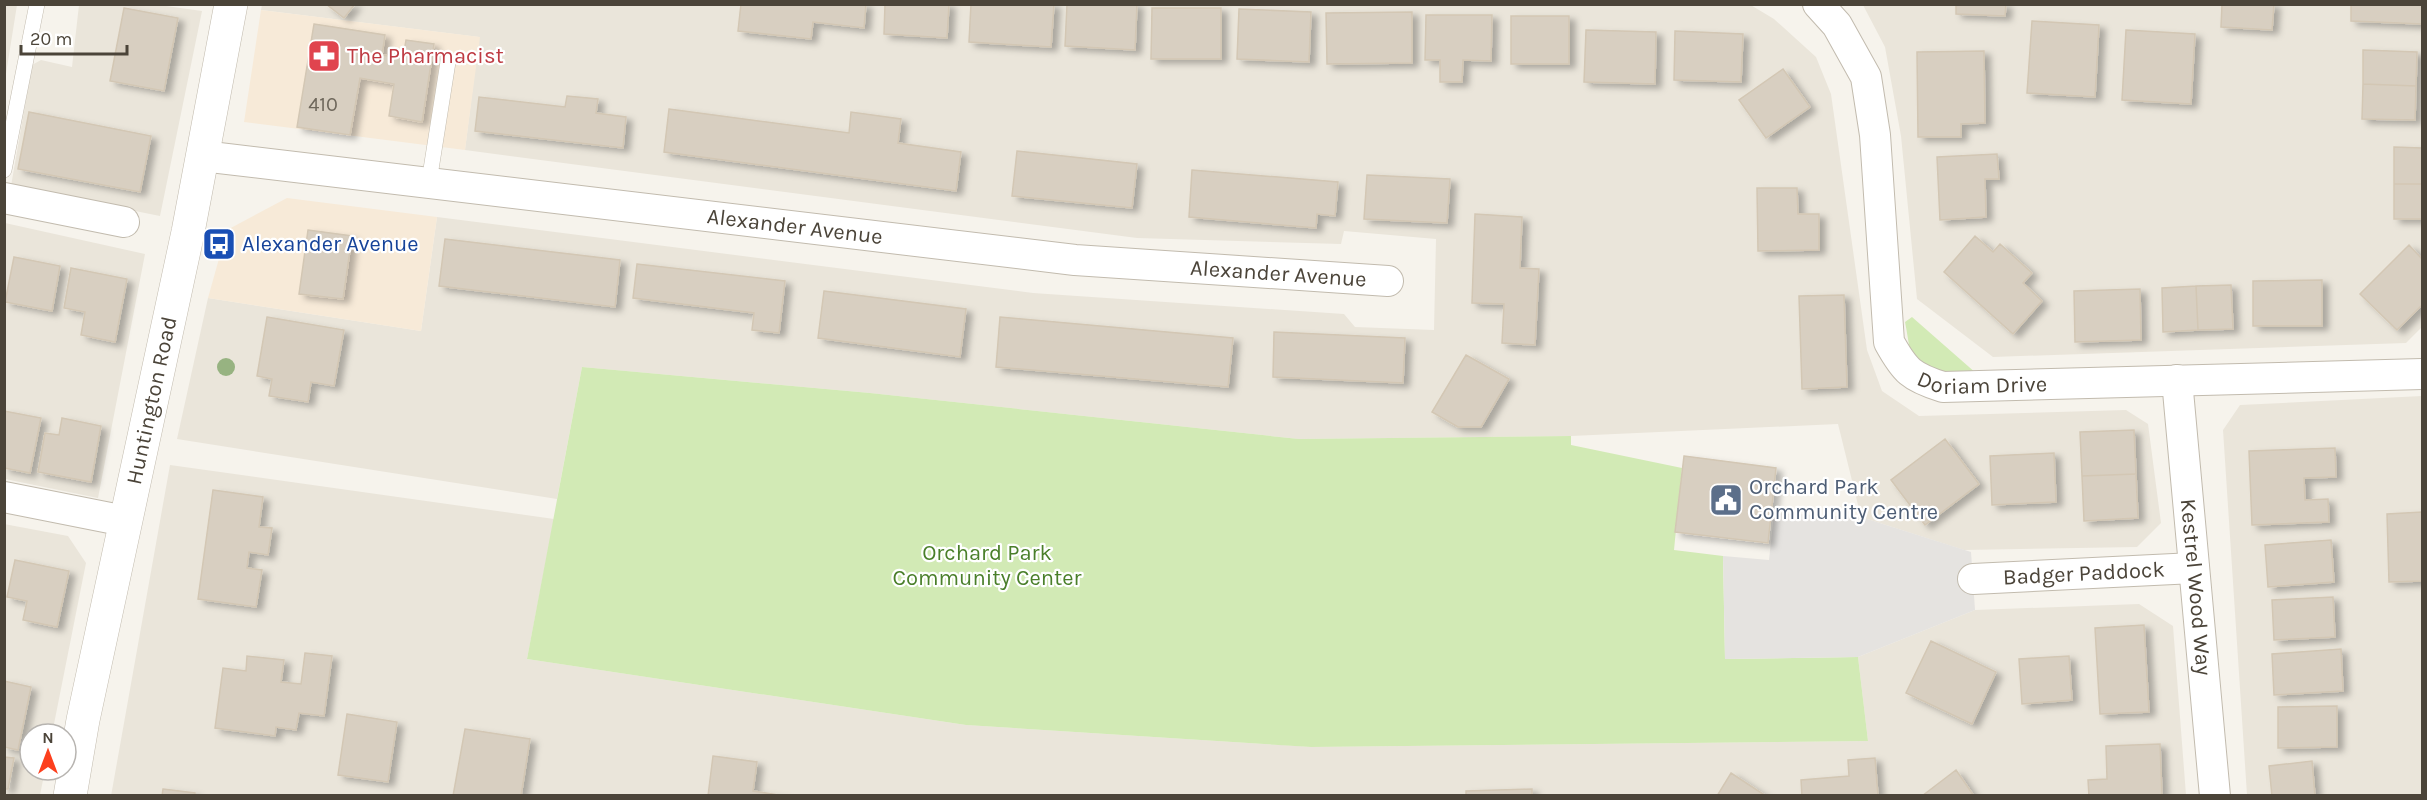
<svg xmlns="http://www.w3.org/2000/svg" width="2427" height="800" font-family="Karla,sans-serif">
<defs>
<filter id="shadow"><feDropShadow dx="6" dy="4" stdDeviation="3" flood-color="#0004"/></filter>
</defs>
<rect width="100%" height="100%" fill="#f6f3ec"/>
<path fill="#eae5da" d="M 5,4 L 17,5 L 5,80 L 4,5 Z
M 1749,4 L 1774,19 L 1816,57 L 1831,94 L 1867,350 L 1882,391 L 1919,416 L 2126,410 L 2148,424 L 2161,523 L 2137,547 L 1964,550 L 1861,517 L 1838,424 L 1571,436 L 1299,439 L 870,393 L 582,367 L 557,499 L 177,439 L 208,298 L 421,331 L 437,217 L 1033,293 L 1344,314 L 1355,327 L 1434,330 L 1436,239 L 1344,231 L 1341,244 L 1137,238 L 465,150 L 479,37 L 261,10 L 262,5 Z
M 79,5 L 159,5 L 202,11 L 160,216 L 11,186 L 32,65 L 41,60 L 72,67 Z
M 1863,5 L 2422,5 L 2422,327 L 2406,343 L 1993,357 L 1917,299 L 1901,136 L 1885,47 Z
M 5,223 L 145,254 L 98,498 L 5,479 Z
M 2422,396 L 2422,795 L 2247,795 L 2223,430 L 2240,405 Z
M 170,465 L 554,519 L 527,659 L 966,725 L 1312,747 L 1868,741 L 1858,657 L 1975,610 L 2139,604 L 2173,626 L 2186,795 L 111,796 Z
M 4,524 L 68,536 L 86,563 L 52,734 L 30,734 L 30,770 L 45,770 L 40,795 L 5,795 Z"/>
<path fill="#f7ead8" d="M 261,10 L 480,37 L 465,150 L 244,122 Z
M 287,198 L 437,217 L 421,331 L 208,298 L 227,230 Z"/>
<path fill="#d2eab5" d="M 1912,317 L 1977,374 C 1954,373 1919,377 1910,350 C 1908,341 1907,331 1905,322 Z
M 582,367 L 870,393 L 1299,439 L 1571,436 L 1571,445 L 1682,468 L 1674,550 L 1723,556 L 1725,659 L 1858,657 L 1868,741 L 1311,747 L 966,725 L 527,659 Z"/>
<path fill="#e5e3e0" d="M 1774,513 L 1861,517 L 1971,552 L 1975,610 L 1858,657 L 1725,659 L 1723,556 L 1769,560 Z"/>
<path fill="#d8cfc1" stroke="#d3c7b4" stroke-width="1.5" filter="url(#shadow)" d="M 326,4 L 355,4 L 344,18 Z
M 741,4 L 866,4 L 864,28 L 813,22 L 811,39 L 738,31 Z
M 885,4 L 949,4 L 947,38 L 884,34 Z
M 971,4 L 1054,4 L 1051,47 L 969,42 Z
M 1067,4 L 1137,4 L 1135,50 L 1065,46 Z
M 1956,4 L 2006,4 L 2005,16 L 1956,14 Z
M 2222,4 L 2274,4 L 2272,30 L 2221,27 Z
M 2351,4 L 2422,4 L 2422,24 L 2351,21 Z
M 124,8 L 178,18 L 164,91 L 110,81 Z
M 1152,8 L 1221,8 L 1221,59 L 1151,59 Z
M 1239,9 L 1311,12 L 1309,62 L 1237,59 Z
M 1412,12 L 1412,63 L 1327,64 L 1326,13 Z
M 1426,15 L 1492,15 L 1491,61 L 1463,60 L 1462,82 L 1440,82 L 1440,60 L 1425,60 Z
M 1511,16 L 1569,16 L 1569,64 L 1511,64 Z
M 2032,21 L 2099,25 L 2095,97 L 2027,93 Z
M 314,24 L 385,35 L 382,55 L 403,58 L 406,40 L 434,44 L 422,122 L 389,116 L 394,84 L 360,78 L 350,135 L 297,127 Z
M 1586,30 L 1656,32 L 1655,84 L 1584,82 Z
M 2126,30 L 2195,34 L 2191,104 L 2122,100 Z
M 1675,31 L 1743,34 L 1741,82 L 1674,80 Z
M 2363,50 L 2417,52 L 2416,86 L 2363,84 Z
M 1984,51 L 1985,123 L 1961,124 L 1961,137 L 1918,137 L 1917,52 Z
M 1783,69 L 1810,107 L 1766,138 L 1739,100 Z
M 2363,84 L 2416,86 L 2415,120 L 2362,119 Z
M 567,96 L 598,99 L 596,113 L 626,117 L 623,148 L 475,131 L 479,97 L 565,107 Z
M 669,109 L 849,133 L 851,112 L 901,119 L 898,143 L 961,152 L 956,191 L 664,152 Z
M 29,112 L 151,136 L 140,192 L 18,169 Z
M 2394,147 L 2422,148 L 2422,184 L 2394,184 Z
M 1017,151 L 1137,164 L 1132,208 L 1012,196 Z
M 1997,154 L 1999,179 L 1985,179 L 1986,217 L 1940,220 L 1937,157 Z
M 1192,170 L 1338,182 L 1335,216 L 1317,214 L 1316,228 L 1189,217 Z
M 1367,175 L 1450,179 L 1447,223 L 1364,219 Z
M 2394,184 L 2422,184 L 2422,219 L 2394,219 Z
M 1757,188 L 1797,188 L 1798,214 L 1819,214 L 1819,250 L 1758,251 Z
M 1475,214 L 1522,217 L 1520,268 L 1539,269 L 1535,345 L 1502,343 L 1504,304 L 1472,303 Z
M 308,230 L 352,236 L 343,299 L 299,294 Z
M 1975,236 L 1993,252 L 2000,244 L 2032,273 L 2023,283 L 2042,301 L 2013,334 L 1944,272 Z
M 445,239 L 620,260 L 615,307 L 439,286 Z
M 2409,245 L 2422,259 L 2422,305 L 2397,330 L 2360,294 Z
M 14,257 L 60,266 L 52,311 L 5,302 Z
M 637,264 L 785,281 L 779,333 L 752,330 L 754,313 L 633,298 Z
M 71,268 L 127,279 L 115,342 L 81,335 L 85,312 L 64,308 Z
M 2322,280 L 2322,326 L 2253,326 L 2253,281 Z
M 2231,285 L 2233,329 L 2198,330 L 2196,286 Z
M 2196,286 L 2198,330 L 2163,332 L 2162,288 Z
M 2140,289 L 2141,340 L 2075,342 L 2074,291 Z
M 824,291 L 966,309 L 960,357 L 818,338 Z
M 1844,295 L 1847,387 L 1802,389 L 1799,296 Z
M 267,317 L 344,330 L 334,386 L 311,382 L 308,402 L 269,396 L 272,379 L 257,376 Z
M 1000,317 L 1233,338 L 1228,387 L 996,367 Z
M 1274,332 L 1405,338 L 1403,383 L 1273,377 Z
M 1466,355 L 1509,379 L 1481,427 L 1458,427 L 1432,412 Z
M 4,411 L 41,418 L 30,473 L 4,468 Z
M 62,418 L 101,426 L 91,482 L 38,472 L 45,433 L 59,435 Z
M 2134,430 L 2136,474 L 2082,476 L 2080,432 Z
M 1945,439 L 1979,484 L 1925,525 L 1891,480 Z
M 2335,448 L 2336,477 L 2304,478 L 2305,500 L 2328,499 L 2329,522 L 2252,525 L 2249,451 Z
M 2054,453 L 2056,502 L 1992,505 L 1990,456 Z
M 1684,456 L 1776,468 L 1768,543 L 1675,532 Z
M 2136,474 L 2138,518 L 2084,521 L 2082,476 Z
M 213,490 L 263,497 L 259,527 L 272,528 L 268,555 L 249,552 L 247,568 L 262,570 L 256,607 L 198,599 Z
M 2422,512 L 2422,581 L 2389,582 L 2387,514 Z
M 2331,540 L 2334,582 L 2268,587 L 2265,545 Z
M 15,560 L 69,571 L 57,627 L 23,620 L 27,601 L 7,597 Z
M 2333,597 L 2335,637 L 2274,640 L 2272,600 Z
M 2144,625 L 2149,712 L 2100,714 L 2095,628 Z
M 1931,641 L 1996,672 L 1972,724 L 1906,693 Z
M 2341,649 L 2343,691 L 2274,695 L 2272,654 Z
M 305,653 L 332,656 L 324,716 L 299,713 L 296,730 L 276,727 L 275,736 L 215,728 L 223,668 L 246,671 L 247,656 L 284,660 L 281,682 L 301,684 Z
M 2069,656 L 2072,700 L 2022,704 L 2019,659 Z
M 4,681 L 31,687 L 18,750 L 4,747 Z
M 2337,706 L 2337,747 L 2278,748 L 2278,707 Z
M 347,714 L 397,722 L 388,782 L 338,775 Z
M 465,729 L 530,739 L 521,796 L 453,796 Z
M 2160,744 L 2162,796 L 2089,796 L 2088,780 L 2107,779 L 2106,746 Z
M 713,756 L 757,762 L 753,791 L 785,796 L 708,796 Z
M 4,757 L 14,758 L 8,789 L 4,789 Z
M 1875,758 L 1878,796 L 1802,796 L 1801,780 L 1849,776 L 1848,760 Z
M 2312,761 L 2315,796 L 2272,796 L 2269,766 Z
M 1956,770 L 1974,796 L 1922,796 Z
M 1731,773 L 1766,796 L 1717,796 Z
M 163,789 L 195,793 L 195,796 L 162,796 Z
M 1532,789 L 1532,796 L 1466,796 L 1466,791 Z"/>
<g fill="none" stroke-linecap="round" stroke-linejoin="round">
<defs>
<path id="service" d="M 4,170 L 37,4
M 429,182 L 448,62"/>
<g id="minor">
<path id="s1" d="M 1818,4 L 1837,25 L 1866,77 L 1875,135 L 1889,342 C 1905,371 1911,377 1943,387 L 2422,374"/>
<path id="s2" d="M 202,156 L 1075,260 L 1388,281"/>
<path d="M 4,198 L 124,222"/>
<path id="s3" d="M 2177,380 L 2215,796"/>
<path d="M 4,497 L 125,521"/>
<path id="s4" d="M 1973,579 L 2194,568"/>
</g>
<g id="tertiary">
<path id="s5" d="M 70,796 L 83,720 L 188,232 L 231,4"/>
</g>
</defs>
<use href="#service" stroke="#c2bbae" stroke-width="16"/>
<use href="#minor" stroke="#c2bbae" stroke-width="32"/>
<use href="#tertiary" stroke="#c2bbae" stroke-width="34"/>
<use href="#service" stroke="#fff" stroke-width="15"/>
<use href="#minor" stroke="#fff" stroke-width="30"/>
<use href="#tertiary" stroke="#fff" stroke-width="33"/>
</g>
<circle fill="#97b381" cx="226" cy="367" r="9"/>
<defs>
<symbol id="pharmacy-square" viewBox="-11 -11 22 22"><rect x="-9" y="-9" width="18" height="18" rx="4" fill="#e0444e" stroke="#fff"/><path d="M-2-6h4v4h4v4h-4v4h-4v-4h-4v-4h4Z" fill="#fff"/></symbol>
<symbol id="bus-square" viewBox="-11 -11 22 22"><rect x="-9" y="-9" width="18" height="18" rx="4" fill="#1a4fb4" stroke="#fff"/><path d="M-5-6H5V4H4V6H2V4H-2V6H-4V4H-5ZM-3.5-4V0h7V-4ZM-3.5 1.2v1.5H-2V1.2ZM2 1.2v1.5H3.5V1.2Z" fill="#fff"/></symbol>
<symbol id="civic-square" viewBox="-11 -11 22 22"><rect x="-9" y="-9" width="18" height="18" rx="4" fill="#5c6f8a" stroke="#fff"/><path d="M-.6-6.5H3V-4.5H.6V-3L4-1V1h2V6H-6V1h2V-1L-.6-3ZM-1.2 2.5V6h2.4V2.5Z" fill="#fff"/></symbol>
</defs>
<g fill-rule="evenodd">
<use href="#pharmacy-square" x="305" y="37" width="38" height="38"/>
<use href="#bus-square" x="200" y="225" width="38" height="38"/>
<use href="#civic-square" x="1707" y="481" width="38" height="38"/>
</g>
<g text-anchor="middle" dominant-baseline="central" stroke-width="4.5" stroke-linejoin="round" paint-order="stroke">
<g font-size="20" fill="#6e675b">
<text x="323" y="104">410</text>
</g>
<g font-size="22" fill="#be3a42" stroke="#fff" text-anchor="start">
<text x="347" y="56">The Pharmacist</text>
</g>
<g font-size="22" fill="#4b4439" stroke="#fff">
<text stroke="none"><textPath href="#s2" startOffset="597">Alexander Avenue</textPath></text>
<text stroke="none"><textPath href="#s2" startOffset="1083">Alexander Avenue</textPath></text>
<text stroke="none"><textPath href="#s1" startOffset="466">Doriam Drive</textPath></text>
<text stroke="none"><textPath href="#s5" startOffset="404">Huntington Road</textPath></text>
<text stroke="none"><textPath href="#s4" startOffset="111">Badger Paddock</textPath></text>
<text stroke="none"><textPath href="#s3" startOffset="208">Kestrel Wood Way</textPath></text>
</g>
<g font-size="22" fill="#164399" stroke="#fff" text-anchor="start">
<text x="242" y="244">Alexander Avenue</text>
</g>
<g font-size="22" fill="#4e5e75" stroke="#fff" text-anchor="start">
<text x="1749" y="487">Orchard Park<tspan x="1749" dy="25">Community Centre</tspan></text>
</g>
<g font-size="22" fill="#4a7f2a" stroke="#fff">
<text x="987" y="553">Orchard Park<tspan x="987" dy="25">Community Center</tspan></text>
</g>
</g>
<rect width="2427" height="800" fill="none" stroke="#4b4439" stroke-width="12"/>
<g transform="translate(48 752)"><circle r="28" fill="#ffffff" stroke="#b7b4b0" stroke-width="1.5"/>
<path d="M0-4.5L10 22L0 15L-10 22Z" fill="#fc3f1d"/>
<text y="-9" font-size="16" font-weight="bold" text-anchor="middle" fill="#4b4439">N</text>
</g>
<path d="M21 45v9h106v-9" fill="none" stroke="#4b4439" stroke-width="3"/>
<text x="30" y="45" font-size="18" fill="#4b4439" stroke="#ffffff" stroke-width="4.5" paint-order="stroke">20 m</text>
</svg>
